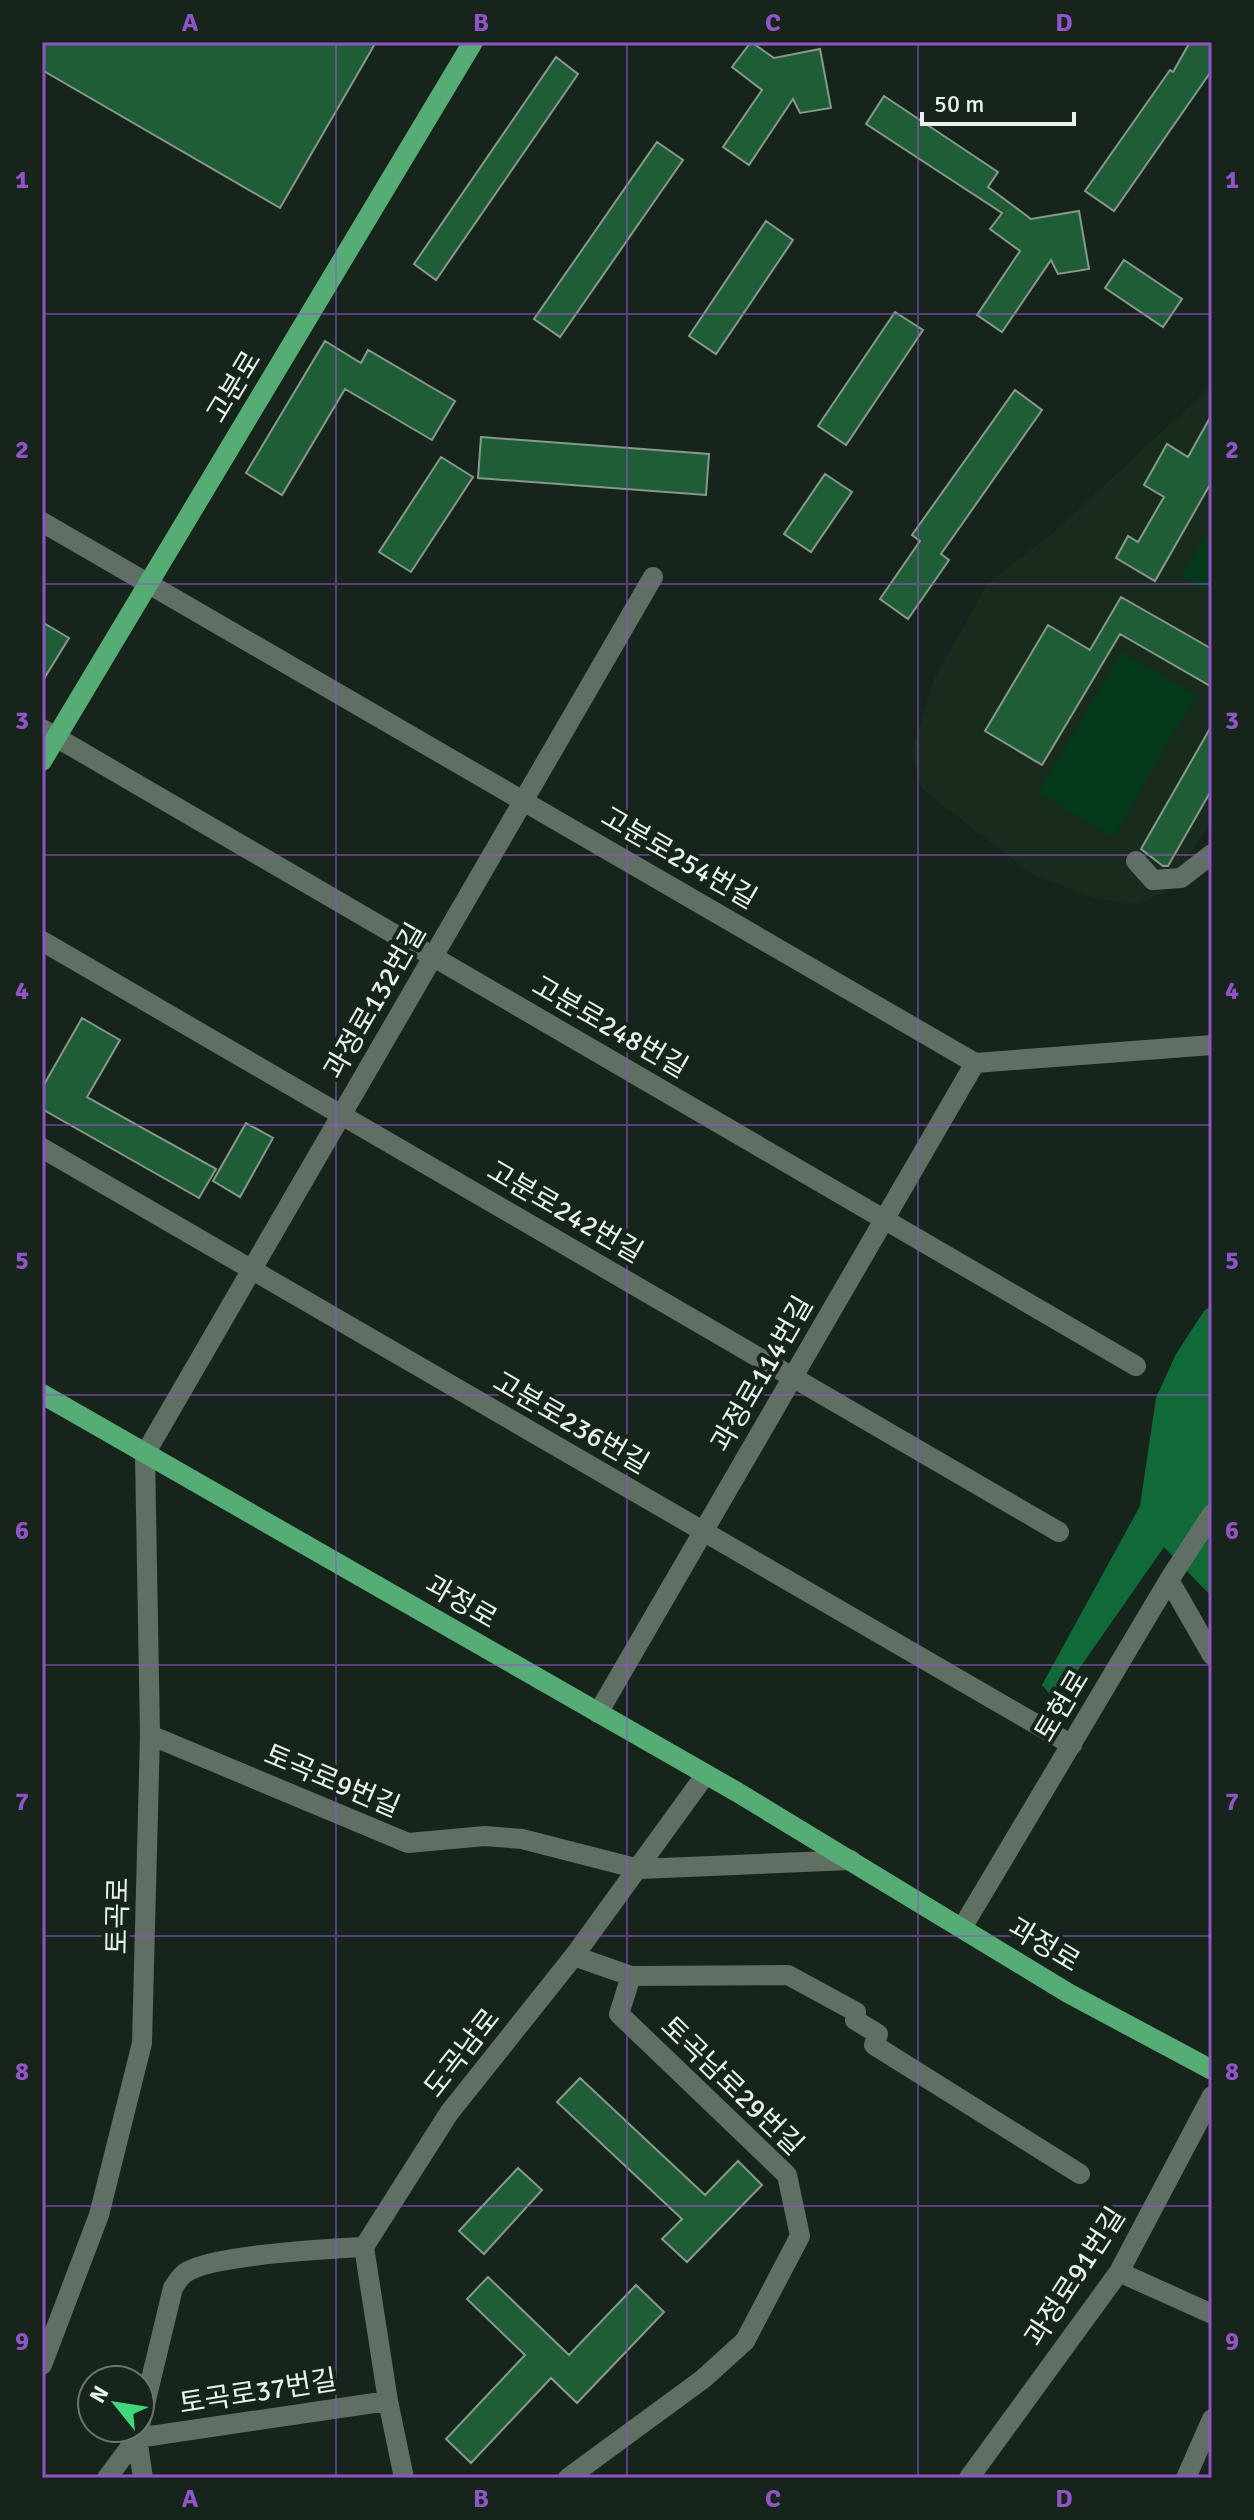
<svg xmlns="http://www.w3.org/2000/svg" width="1254" height="2520" font-family="Signika,'Noto Sans KR',sans-serif">
<rect width="100%" height="100%" fill="#17241b"/>
<path fill="#182b1d" d="M 1212,385 L 1212,820 L 1166,892 L 1136,904 L 1092,897 L 1033,875 L 922,789 L 911,752 L 935,677 L 988,583 L 1052,534 Z"/>
<path fill="#04391b" d="M 1212,524 L 1212,594 L 1181,577 Z
M 1121,652 L 1196,695 L 1113,837 L 1038,793 Z"/>
<path fill="#106a38" d="M 1212,1305 L 1212,1597 L 1164,1547 L 1074,1676 L 1053,1698 L 1042,1685 L 1140,1506 L 1156,1398 L 1176,1354 L 1204,1311 Z"/>
<path fill="#1f5d36" stroke="#88988c" stroke-width="2" d="M 42,42 L 376,42 L 280,208 L 42,70 Z
M 751,42 L 774,58 L 820,49 L 831,108 L 800,113 L 793,99 L 749,165 L 723,147 L 762,90 L 732,67 Z
M 1190,42 L 1212,42 L 1212,70 L 1114,211 L 1085,191 L 1170,70 L 1173,72 Z
M 556,57 L 578,74 L 436,280 L 414,264 Z
M 884,96 L 998,172 L 988,187 L 1031,219 L 1079,211 L 1089,269 L 1058,274 L 1051,260 L 1002,332 L 977,315 L 1020,251 L 990,229 L 1002,213 L 866,124 Z
M 657,142 L 683,160 L 560,337 L 534,319 Z
M 766,221 L 793,240 L 716,354 L 689,336 Z
M 1124,260 L 1182,299 L 1163,327 L 1105,288 Z
M 895,312 L 923,330 L 846,445 L 818,426 Z
M 325,341 L 361,363 L 368,350 L 455,401 L 432,440 L 345,389 L 282,495 L 246,473 Z
M 1015,390 L 1042,410 L 941,554 L 949,560 L 908,619 L 880,599 L 920,541 L 912,535 Z
M 1212,414 L 1212,481 L 1155,581 L 1116,558 L 1128,536 L 1138,542 L 1164,497 L 1144,485 L 1167,444 L 1188,457 Z
M 481,437 L 709,454 L 706,495 L 478,478 Z
M 441,457 L 473,477 L 411,572 L 379,552 Z
M 825,474 L 852,492 L 811,552 L 784,534 Z
M 1121,597 L 1212,649 L 1212,687 L 1120,634 L 1042,765 L 985,731 L 1048,625 L 1090,650 Z
M 42,622 L 69,638 L 42,682 Z
M 1212,725 L 1212,789 L 1168,866 L 1163,866 L 1141,849 Z
M 82,1018 L 120,1040 L 87,1097 L 216,1169 L 199,1198 L 42,1109 L 42,1088 Z
M 246,1123 L 273,1138 L 240,1197 L 213,1181 Z
M 580,2078 L 705,2195 L 738,2161 L 762,2185 L 687,2262 L 662,2239 L 682,2219 L 557,2102 Z
M 518,2168 L 542,2190 L 484,2254 L 459,2231 Z
M 488,2277 L 569,2355 L 636,2285 L 664,2312 L 577,2403 L 551,2378 L 471,2463 L 446,2439 L 525,2355 L 467,2299 Z"/>
<g fill="none" stroke-linecap="round" stroke-linejoin="round">
<path stroke="#606f64" stroke-width="20" d="M 42,522 L 975,1063 L 1212,1045
M 42,729 L 1136,1366
M 1136,861 L 1153,880 L 1181,878 L 1212,854
M 42,941 L 1059,1532
M 42,1148 L 1072,1745
M 1169,1580 L 1212,1655
M 598,1713 L 975,1063
M 150,1735 L 408,1843 L 485,1836 L 522,1839 L 639,1869 L 851,1860
M 962,1928 L 1169,1580 L 1212,1514
M 574,1956 L 631,1976 L 788,1975 L 856,2012 L 855,2020 L 878,2034 L 874,2045 L 1080,2174
M 1119,2272 L 1212,2314
M 42,2365 L 99,2215 L 142,2043 L 150,1735 L 145,1454 L 653,577
M 140,2425 L 173,2288 C 176,2283 180,2277 185,2273 C 211,2255 327,2249 364,2247
M 138,2432 L 137,2438 L 143,2478
M 107,2478 L 137,2438 L 388,2401
M 404,2478 L 388,2401 L 364,2247 L 449,2113 L 574,1956 L 706,1774
M 568,2478 L 703,2379 L 745,2341 L 800,2236 L 787,2175 L 619,2014 L 631,1976
M 969,2478 L 1119,2272 L 1212,2096
M 1186,2478 L 1212,2419"/>
<path stroke="#55ad75" stroke-width="20" d="M 42,761 L 473,42
M 42,1394 L 737,1792 L 1068,1993 L 1212,2070"/>
</g>
<path fill="none" stroke="#9154c8" stroke-width="2" stroke-opacity="0.55" d="M 336,42 L 336,2478M 627,42 L 627,2478M 918,42 L 918,2478M 42,314 L 1212,314M 42,584 L 1212,584M 42,855 L 1212,855M 42,1125 L 1212,1125M 42,1395 L 1212,1395M 42,1665 L 1212,1665M 42,1936 L 1212,1936M 42,2206 L 1212,2206"/>
<g text-anchor="middle" dominant-baseline="central" stroke-width="8" stroke-linejoin="round" paint-order="stroke">
<g font-size="28" fill="#e9f2eb" stroke="#17241b">
<text transform="translate(234 387) rotate(-59)">고분로</text>
<text transform="translate(679 858) rotate(30)">고분로254번길</text>
<text transform="translate(375 1001) rotate(-60)">과정로132번길</text>
<text transform="translate(610 1027) rotate(30)">고분로248번길</text>
<text transform="translate(565 1212) rotate(30)">고분로242번길</text>
<text transform="translate(762 1374) rotate(-60)">과정로114번길</text>
<text transform="translate(571 1423) rotate(30)">고분로236번길</text>
<text transform="translate(461 1602) rotate(30)">과정로</text>
<text transform="translate(1062 1706) rotate(-59)">토현로</text>
<text transform="translate(332 1781) rotate(23)">토곡로9번길</text>
<text transform="translate(118 1916) rotate(-89)">토곡로</text>
<text transform="translate(1044 1945) rotate(31)">과정로</text>
<text transform="translate(462 2053) rotate(-52)">도곡남로</text>
<text transform="translate(732 2086) rotate(44)">토곡남로29번길</text>
<text transform="translate(1075 2277) rotate(-57)">과정로91번길</text>
<text transform="translate(258 2392) rotate(-9)">토곡로37번길</text>
</g>
</g>
<rect width="1254" height="2520" fill="none" stroke="#17241b" stroke-width="88"/>
<g transform="translate(116 2404) rotate(300)"><circle r="38" fill="#17241b" stroke="#6b766e" stroke-width="2"/>
<path d="M0-6L14 30L0 20L-14 30Z" fill="#40d77c"/>
<text y="-12" font-size="22" font-weight="bold" text-anchor="middle" fill="#e9f2eb">N</text>
</g>
<path d="M922 112v12h152v-12" fill="none" stroke="#e9f2eb" stroke-width="4"/>
<text x="934" y="112" font-size="24" fill="#e9f2eb" stroke="#17241b" stroke-width="6" paint-order="stroke">50 m</text>
<rect x="44" y="44" width="1166" height="2432" fill="none" stroke="#9154c8" stroke-width="3"/>
<g font-size="26" text-anchor="middle" font-weight="bold" fill="#9154c8">
<text x="190" y="31">A</text>
<text x="481" y="31">B</text>
<text x="773" y="31">C</text>
<text x="1064" y="31">D</text>
<text x="22" y="188">1</text>
<text x="1232" y="188">1</text>
<text x="22" y="458">2</text>
<text x="1232" y="458">2</text>
<text x="22" y="729">3</text>
<text x="1232" y="729">3</text>
<text x="22" y="999">4</text>
<text x="1232" y="999">4</text>
<text x="22" y="1269">5</text>
<text x="1232" y="1269">5</text>
<text x="22" y="1539">6</text>
<text x="1232" y="1539">6</text>
<text x="22" y="1810">7</text>
<text x="1232" y="1810">7</text>
<text x="22" y="2080">8</text>
<text x="1232" y="2080">8</text>
<text x="22" y="2350">9</text>
<text x="1232" y="2350">9</text>
<text x="190" y="2507">A</text>
<text x="481" y="2507">B</text>
<text x="773" y="2507">C</text>
<text x="1064" y="2507">D</text>
</g>
</svg>
